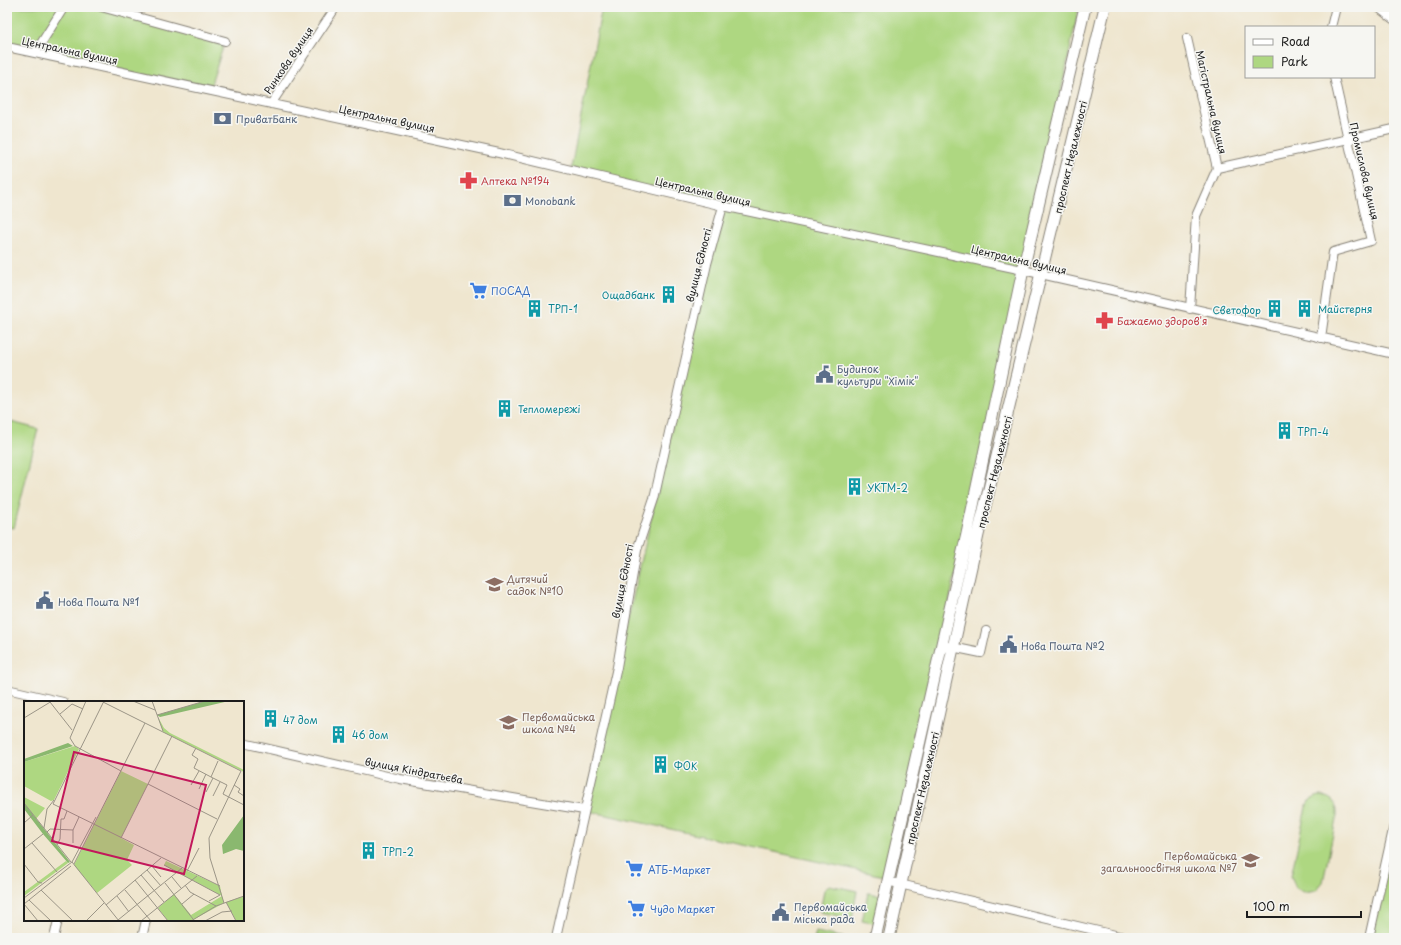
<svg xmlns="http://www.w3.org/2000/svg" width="1401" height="945" font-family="'Playpen Sans',sans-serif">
<rect width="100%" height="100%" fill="#f6f6f2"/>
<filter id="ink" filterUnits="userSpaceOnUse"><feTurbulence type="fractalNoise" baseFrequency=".025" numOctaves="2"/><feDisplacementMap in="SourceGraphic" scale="8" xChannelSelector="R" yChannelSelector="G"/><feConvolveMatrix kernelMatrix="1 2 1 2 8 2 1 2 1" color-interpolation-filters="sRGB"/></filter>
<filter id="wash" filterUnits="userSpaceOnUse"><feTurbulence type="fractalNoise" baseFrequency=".012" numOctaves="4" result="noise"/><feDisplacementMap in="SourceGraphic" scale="16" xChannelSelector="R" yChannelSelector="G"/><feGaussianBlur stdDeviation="0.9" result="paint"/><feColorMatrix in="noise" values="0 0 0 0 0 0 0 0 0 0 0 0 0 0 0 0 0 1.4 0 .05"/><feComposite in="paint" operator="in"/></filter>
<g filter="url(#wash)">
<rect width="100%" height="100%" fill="#efe6cf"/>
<path fill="#aed781" stroke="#657a4e" d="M 7,7 L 101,7 L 225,41 L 209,90 L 7,47 Z
M 602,7 L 1079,7 L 1023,270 L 888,877 L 584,810 L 723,207 L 571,168 Z
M 7,421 L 38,429 L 14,528 L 7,527 Z
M 1318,796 C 1330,796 1338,802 1337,815 L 1323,882 L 1316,890 L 1304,892 L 1296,888 L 1291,876 L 1306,807 L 1309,801 Z
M 1394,825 L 1394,938 L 1369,938 Z
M 829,885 L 857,891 L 852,919 L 820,912 L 824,890 Z
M 868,893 L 884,896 L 878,924 L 862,921 Z
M 816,932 L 846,938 L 814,938 Z"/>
</g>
<g filter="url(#ink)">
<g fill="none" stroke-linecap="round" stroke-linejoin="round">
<defs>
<path id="street" d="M 101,7 L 225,41
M 1331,27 L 1336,7
M 1187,38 L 1217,168 L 1196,216 L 1190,309
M 7,47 L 499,153 L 723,206 L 1023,270 L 1394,354
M 35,53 L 64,7
M 271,104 L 336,7
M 1217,168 L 1394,129
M 1321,338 L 1333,252 L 1371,241 L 1334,77
M 942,645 L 981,653 L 986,631
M 7,689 L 63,702
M 243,743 L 400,779 L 584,810
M 888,878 L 887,881 L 1128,938
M 54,938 L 58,920
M 142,938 L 146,920
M 556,938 L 617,667 L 637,550 L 654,499 L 707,264 L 723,206
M 1369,938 L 1394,825"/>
<path id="secondary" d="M 1380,7 L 1394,18
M 875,938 L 967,534 L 1023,270 L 1085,7
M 889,938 L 978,535 L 1105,7"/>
</defs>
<use href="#street" stroke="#868176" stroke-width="10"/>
<use href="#secondary" stroke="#868176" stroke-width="13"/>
<use href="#street" stroke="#fff" stroke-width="8"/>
<use href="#secondary" stroke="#fff" stroke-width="11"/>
</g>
</g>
<defs>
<symbol id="bank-bare" viewBox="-9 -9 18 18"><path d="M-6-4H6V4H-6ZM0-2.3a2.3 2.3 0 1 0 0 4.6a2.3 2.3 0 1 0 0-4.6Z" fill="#5c6f8a" stroke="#f6f6f2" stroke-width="2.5" paint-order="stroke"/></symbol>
<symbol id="pharmacy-bare" viewBox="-9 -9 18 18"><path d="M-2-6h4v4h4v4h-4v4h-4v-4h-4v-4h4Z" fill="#e0444e" stroke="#f6f6f2" stroke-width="2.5" paint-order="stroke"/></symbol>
<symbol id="supermarket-bare" viewBox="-9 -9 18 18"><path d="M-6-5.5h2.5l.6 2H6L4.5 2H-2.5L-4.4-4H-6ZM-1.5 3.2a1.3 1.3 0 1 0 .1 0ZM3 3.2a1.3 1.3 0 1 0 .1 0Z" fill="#3f7fe0" stroke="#f6f6f2" stroke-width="2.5" paint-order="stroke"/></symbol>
<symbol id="building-bare" viewBox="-9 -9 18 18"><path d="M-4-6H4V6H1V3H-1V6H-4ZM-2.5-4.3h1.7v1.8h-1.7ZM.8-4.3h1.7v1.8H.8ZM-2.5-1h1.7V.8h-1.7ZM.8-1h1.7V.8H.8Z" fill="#0f9aa8" stroke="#f6f6f2" stroke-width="2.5" paint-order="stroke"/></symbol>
<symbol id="civic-bare" viewBox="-9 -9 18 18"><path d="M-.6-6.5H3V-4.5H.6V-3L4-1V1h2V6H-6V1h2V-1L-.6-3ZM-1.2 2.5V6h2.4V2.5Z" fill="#5c6f8a" stroke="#f6f6f2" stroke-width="2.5" paint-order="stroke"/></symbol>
<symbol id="school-bare" viewBox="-9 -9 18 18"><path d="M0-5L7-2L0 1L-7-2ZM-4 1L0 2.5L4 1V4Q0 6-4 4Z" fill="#8d6e63" stroke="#f6f6f2" stroke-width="2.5" paint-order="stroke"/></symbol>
</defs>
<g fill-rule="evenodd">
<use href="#bank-bare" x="210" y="106" width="25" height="25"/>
<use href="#pharmacy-bare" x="456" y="168" width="25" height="25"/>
<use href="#bank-bare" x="500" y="188" width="25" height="25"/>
<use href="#supermarket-bare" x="466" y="278" width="25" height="25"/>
<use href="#building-bare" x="656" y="282" width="25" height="25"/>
<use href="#building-bare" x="522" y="296" width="25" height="25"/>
<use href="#building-bare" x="1292" y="296" width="25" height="25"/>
<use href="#building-bare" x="1262" y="296" width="25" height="25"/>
<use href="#pharmacy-bare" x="1092" y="308" width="25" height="25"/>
<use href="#civic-bare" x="812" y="362" width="25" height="25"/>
<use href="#building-bare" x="492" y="396" width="25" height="25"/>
<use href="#building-bare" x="1272" y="418" width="25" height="25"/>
<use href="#building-bare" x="842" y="474" width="25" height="25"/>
<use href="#school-bare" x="482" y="572" width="25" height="25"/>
<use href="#civic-bare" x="32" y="588" width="25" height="25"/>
<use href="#civic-bare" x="996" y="632" width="25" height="25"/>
<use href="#building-bare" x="258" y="706" width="25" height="25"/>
<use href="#school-bare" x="496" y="710" width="25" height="25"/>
<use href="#building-bare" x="326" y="722" width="25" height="25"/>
<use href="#building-bare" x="648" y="752" width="25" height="25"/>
<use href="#building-bare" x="356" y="838" width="25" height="25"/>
<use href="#school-bare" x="1238" y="848" width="25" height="25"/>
<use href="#supermarket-bare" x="622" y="856" width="25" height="25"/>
<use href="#supermarket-bare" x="624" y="896" width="25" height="25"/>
<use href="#civic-bare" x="768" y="900" width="25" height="25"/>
</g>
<g text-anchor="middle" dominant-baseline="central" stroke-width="3" stroke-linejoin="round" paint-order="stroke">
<g font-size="10" fill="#1c1c1c" stroke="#f6f6f2">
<text transform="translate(70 50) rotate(12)">Центральна вулиця</text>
<text transform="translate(288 60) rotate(-56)">Ринкова вулиця</text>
<text transform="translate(1212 102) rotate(77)">Магістральна вулиця</text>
<text transform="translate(387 118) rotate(12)">Центральна вулиця</text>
<text transform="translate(1070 157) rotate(-77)">проспект Незалежності</text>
<text transform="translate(1365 171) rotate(77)">Промислова вулиця</text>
<text transform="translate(703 191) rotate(13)">Центральна вулиця</text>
<text transform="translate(1019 259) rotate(13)">Центральна вулиця</text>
<text transform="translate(698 265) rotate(-76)">вулиця Єдності</text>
<text transform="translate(994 472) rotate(-76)">проспект Незалежності</text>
<text transform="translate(622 581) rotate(-79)">вулиця Єдності</text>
<text transform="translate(414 770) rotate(11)">вулиця Кіндратьєва</text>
<text transform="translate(922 788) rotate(-77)">проспект Незалежності</text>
</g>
<g font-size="10" fill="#4e5e75" stroke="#f6f6f2" text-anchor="start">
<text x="236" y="118">ПриватБанк</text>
<text x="525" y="200">Monobank</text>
<text x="837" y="368">Будинок<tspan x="837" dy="12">культури "Хімік"</tspan></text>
<text x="58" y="601">Нова Пошта №1</text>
<text x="1021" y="645">Нова Пошта №2</text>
<text x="794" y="906">Первомайська<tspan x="794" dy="12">мiська рада</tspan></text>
</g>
<g font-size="10" fill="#be3a42" stroke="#f6f6f2" text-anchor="start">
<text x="481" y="180">Аптека №194</text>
<text x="1117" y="320">Бажаємо здоров'я</text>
</g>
<g font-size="10" fill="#366cbe" stroke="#f6f6f2" text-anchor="start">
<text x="491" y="290">ПОСАД</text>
<text x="648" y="869">АТБ-Маркет</text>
<text x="650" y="908">Чудо Маркет</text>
</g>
<g font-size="10" fill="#0d838f" stroke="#f6f6f2" text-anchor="start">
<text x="655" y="294" text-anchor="end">Ощадбанк</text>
<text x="548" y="308">ТРП-1</text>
<text x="1318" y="308">Майстерня</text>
<text x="1261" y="309" text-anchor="end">Светофор</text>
<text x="518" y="408">Тепломережі</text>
<text x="1297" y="431">ТРП-4</text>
<text x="867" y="487">УКТМ-2</text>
<text x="283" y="719">47 дом</text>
<text x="352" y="734">46 дом</text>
<text x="674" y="765">ФОК</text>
<text x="382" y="851">ТРП-2</text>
</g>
<g font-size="10" fill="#785e54" stroke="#f6f6f2" text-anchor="start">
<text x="507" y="578">Дитячий<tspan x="507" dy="12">садок №10</tspan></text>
<text x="522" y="716">Первомайська<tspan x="522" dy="12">школа №4</tspan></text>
<text x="1237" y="855" text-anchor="end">Первомайська<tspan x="1237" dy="12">загальноосвітня школа №7</tspan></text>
</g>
</g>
<g transform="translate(24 701)">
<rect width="220" height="220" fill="#efe6cf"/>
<path d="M 134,16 L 140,27 L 146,32 L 220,69 L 220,71 L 139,31 ZM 51,45 L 55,48 L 30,99 L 27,100 L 0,85 L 0,61 ZM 97,70 L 124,83 L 97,137 L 110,144 L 103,159 L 108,164 L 73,192 L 50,164 ZM 0,96 L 21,107 L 12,118 L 0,102 ZM 42,160 L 44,162 L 0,195 L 0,191 ZM 142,160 L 196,185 L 198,195 L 140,164 ZM 150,193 L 167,214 L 198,195 L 200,202 L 167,220 L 144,220 L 134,207 ZM 220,195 L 220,220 L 212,220 L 202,201 Z" fill="#aed781"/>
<path d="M 181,0 L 205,0 L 136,16 L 133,14 ZM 44,42 L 49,45 L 0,61 L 0,58 ZM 0,102 L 46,161 L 44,162 L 19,133 L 0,108 ZM 220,114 L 220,150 L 212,148 L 199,153 L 198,144 Z" fill="#8ab86f"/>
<path fill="none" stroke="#9b9587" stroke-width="1" d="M 62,0 L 46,37 L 51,45 L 97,70M 80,0 L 29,103 L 196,185M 109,0 L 131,9M 128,0 L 139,30M 26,1 L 48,29M 79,1 L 217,70 L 185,137 L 186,157 L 200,202M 36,13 L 48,3 L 59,8M 133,14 L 181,0M 0,17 L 28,0M 172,47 L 168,54 L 174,58 L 170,67 L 187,76 L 194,60M 187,76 L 203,84 L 199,93 L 220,104M 124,83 L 193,118M 167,84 L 175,70M 210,84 L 216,88 L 214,91 L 220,95M 175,88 L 182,73M 182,91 L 189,77M 189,95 L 196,81M 0,102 L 47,161M 0,122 L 9,114M 20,127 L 23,108 L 30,99M 23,131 L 26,128 L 49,129M 97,137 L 148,35M 8,142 L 33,171M 49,142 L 49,129 L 55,116M 33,144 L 36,138 L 37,118 L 40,118 L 43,110M 0,148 L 19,133M 48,161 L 72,116M 0,163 L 14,181 L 18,182M 50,163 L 121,22M 140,164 L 196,194M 128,165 L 137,176M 123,169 L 137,185M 163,170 L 175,147M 117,174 L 140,201M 148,176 L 157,187M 111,179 L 144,220M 141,182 L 169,218M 161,184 L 166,191 L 192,205M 17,189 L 49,220M 101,189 L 127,220M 93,195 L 105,211M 0,197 L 48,161 L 95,220M 5,199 L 27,220M 185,200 L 196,194M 202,201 L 212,220M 0,203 L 47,165M 0,203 L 14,220M 158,203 L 170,193M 82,204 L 137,157M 94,219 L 158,167M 62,220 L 80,202M 117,220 L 173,175M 167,220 L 192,205 L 220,195M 181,220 L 198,211 L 208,210"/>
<path fill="#c2185b" fill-opacity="0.15" stroke="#c2185b" stroke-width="2" d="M 50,51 L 182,84 L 160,173 L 28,140 Z"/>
<rect width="220" height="220" fill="none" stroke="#1c1c1c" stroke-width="2"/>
</g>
<rect width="1401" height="945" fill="none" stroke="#f6f6f2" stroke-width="24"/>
<rect x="1245" y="26" width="130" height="52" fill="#f6f6f2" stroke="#9f9f9c"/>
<rect x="1253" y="39" width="20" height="6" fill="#ffffff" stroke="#9f9f9c"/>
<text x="1281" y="46" font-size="12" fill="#1c1c1c">Road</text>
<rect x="1253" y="56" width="20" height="12" fill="#aed781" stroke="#9f9f9c"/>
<text x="1281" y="66" font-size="12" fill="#1c1c1c">Park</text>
<path d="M1247 911v6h114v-6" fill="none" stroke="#1c1c1c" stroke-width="2"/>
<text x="1253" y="911" font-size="12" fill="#1c1c1c" stroke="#f6f6f2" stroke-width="3" paint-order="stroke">100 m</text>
</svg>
